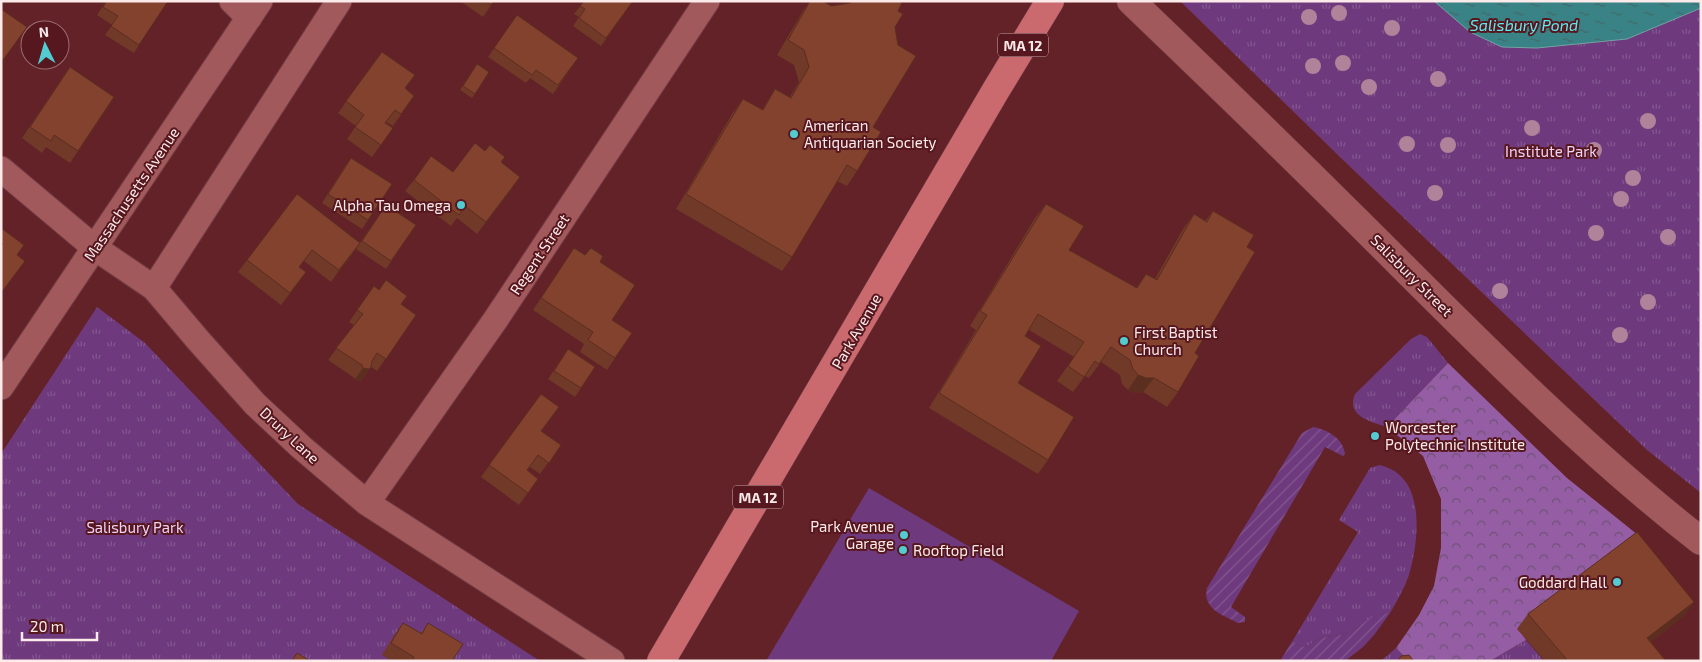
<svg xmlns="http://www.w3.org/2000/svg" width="1702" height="662" font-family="'Exo 2',sans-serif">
<defs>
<pattern id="grass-tufts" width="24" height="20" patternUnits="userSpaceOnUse" patternTransform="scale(1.25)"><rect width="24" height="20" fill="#6e3a7d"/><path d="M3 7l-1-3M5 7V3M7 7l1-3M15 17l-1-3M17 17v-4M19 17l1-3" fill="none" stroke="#845790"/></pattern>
<pattern id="forest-crowns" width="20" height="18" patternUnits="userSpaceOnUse" patternTransform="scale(1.25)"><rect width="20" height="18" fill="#945da4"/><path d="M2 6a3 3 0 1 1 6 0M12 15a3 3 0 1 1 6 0" fill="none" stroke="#705275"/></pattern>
<pattern id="garden-furrows" width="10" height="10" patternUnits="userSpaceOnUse" patternTransform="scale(1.25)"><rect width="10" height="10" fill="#6e3a7d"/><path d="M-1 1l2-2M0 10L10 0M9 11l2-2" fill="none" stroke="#845790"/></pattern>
<pattern id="water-ripples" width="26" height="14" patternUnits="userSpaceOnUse" patternTransform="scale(1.25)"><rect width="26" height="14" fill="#398386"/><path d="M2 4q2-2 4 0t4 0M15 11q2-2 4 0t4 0" fill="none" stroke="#426869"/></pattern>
</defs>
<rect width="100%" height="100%" fill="#632227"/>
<path fill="url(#grass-tufts)" d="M 1180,1 L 1701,1 L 1701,493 L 1647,450 L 1342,159 Z
M 97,307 L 145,343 L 298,504 L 540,661 L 1,661 L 1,454 Z
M 1420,334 L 1427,337 L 1448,363 L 1387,427 C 1370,422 1346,416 1355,394 L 1411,339 Z
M 1379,465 C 1427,475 1419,540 1409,575 C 1404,589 1397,601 1390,613 C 1372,613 1362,627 1347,633 C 1338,637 1328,635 1319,639 C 1314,641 1310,645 1305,647 L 1297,645 L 1293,640 L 1358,532 L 1339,520 L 1370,468 Z
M 1526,640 L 1544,661 L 1490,661 Z
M 1396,648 L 1408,659 L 1406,661 L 1381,661 Z"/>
<path fill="url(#forest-crowns)" d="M 1448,363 L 1567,478 L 1638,535 L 1518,628 L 1526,640 L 1490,661 L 1409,661 L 1396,648 L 1419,615 L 1434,586 L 1441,548 L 1441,499 L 1423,456 L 1387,427 Z"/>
<path fill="url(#garden-furrows)" d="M 1313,427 C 1328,430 1343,438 1345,454 L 1343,456 L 1325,447 L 1231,607 L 1245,617 L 1245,622 L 1238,623 C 1223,615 1202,609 1207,588 L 1302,433 Z
M 1390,613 L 1374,635 L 1363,647 L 1345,661 L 1280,661 L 1293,640 L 1297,645 L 1305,647 C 1310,645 1314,641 1319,639 C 1328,635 1338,637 1347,633 C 1364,626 1369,613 1390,613 Z"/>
<path fill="#6e3a7d" d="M 869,488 L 1079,611 L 1051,661 L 766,661 Z"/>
<path fill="url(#water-ripples)" stroke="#74a2a4" d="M 1434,1 L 1701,1 L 1701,8 L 1627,39 L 1537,48 L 1502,47 L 1470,32 Z"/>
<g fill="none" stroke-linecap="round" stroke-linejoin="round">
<defs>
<path id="street" d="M 232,1 L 249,18
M 1,169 L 95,248 L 154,288 L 198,340 L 255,404 L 301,447 L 367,503 L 612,661
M 154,288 L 339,1
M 1,387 L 260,1
M 367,503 L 496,319 L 707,1"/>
<path id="secondary" d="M 1131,1 C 1204,71 1277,141 1349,213 C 1462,325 1574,442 1701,541"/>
<path id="primary" d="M 661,661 L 996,90 L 1050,1"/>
</defs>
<use href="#street" stroke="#713b44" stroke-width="27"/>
<use href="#secondary" stroke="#713b44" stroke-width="29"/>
<use href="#primary" stroke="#713b44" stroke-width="29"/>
<use href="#street" stroke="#a1595c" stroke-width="25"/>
<use href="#secondary" stroke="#a1595c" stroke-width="28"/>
<use href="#primary" stroke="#ca6a6f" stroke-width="28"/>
</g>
<g fill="#b0839a">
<circle cx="1339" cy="13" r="8"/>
<circle cx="1309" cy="17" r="8"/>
<circle cx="1392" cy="28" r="8"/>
<circle cx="1343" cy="63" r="8"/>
<circle cx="1313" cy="66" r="8"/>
<circle cx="1438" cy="79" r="8"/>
<circle cx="1369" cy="87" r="8"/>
<circle cx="1648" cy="121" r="8"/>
<circle cx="1532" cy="128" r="8"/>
<circle cx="1407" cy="144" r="8"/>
<circle cx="1448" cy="145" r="8"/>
<circle cx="1594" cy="150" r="8"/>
<circle cx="1633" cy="178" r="8"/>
<circle cx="1435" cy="193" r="8"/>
<circle cx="1621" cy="199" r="8"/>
<circle cx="1596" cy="233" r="8"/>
<circle cx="1668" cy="237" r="8"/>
<circle cx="1500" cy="291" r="8"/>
<circle cx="1648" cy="302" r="8"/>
<circle cx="1620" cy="335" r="8"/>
</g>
<path fill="#703928" d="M 106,1 L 139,45 L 134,53 L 105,35 L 112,25 L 97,15 Z
M 460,1 L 494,1 L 483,17 Z
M 584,1 L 633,1 L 601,46 L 573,26 L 579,17 L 574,14 Z
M 810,1 L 823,1 L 831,6 L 847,3 L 849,1 L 899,1 L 895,27 L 873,127 L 857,171 L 847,186 L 837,181 L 792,257 L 782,271 L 676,209 L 732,114 L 743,99 L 762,110 L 775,89 L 790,97 L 799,82 L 794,65 L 777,55 L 803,11 Z
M 517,15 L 578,58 L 553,94 L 530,78 L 526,83 L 488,57 Z
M 382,52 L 405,89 L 414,96 L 393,126 L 386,122 L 386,123 L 393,128 L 372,157 L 347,139 L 356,126 L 338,113 Z
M 477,64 L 489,72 L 472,98 L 460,90 Z
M 70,67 L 114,97 L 70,163 L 46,147 L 42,153 L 22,138 Z
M 501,163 L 512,189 L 477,234 L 457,218 L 451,226 L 405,191 L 414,180 Z
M 345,166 L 392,184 L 362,229 L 322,203 Z
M 297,194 L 352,255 L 331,282 L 304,261 L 299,267 L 298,284 L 281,305 L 238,272 Z
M 1046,204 L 1069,250 L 1136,288 L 1146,274 L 1155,279 L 1183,229 L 1194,214 L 1205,221 L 1213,211 L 1247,247 L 1195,353 L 1178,392 L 1167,407 L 1143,392 L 1135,393 L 1128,390 L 1122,384 L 1120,375 L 1101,362 L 1089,378 L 1085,376 L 1073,392 L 1057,381 L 1074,357 L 1029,330 L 1025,336 L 1018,383 L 1048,460 L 1038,474 L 929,408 L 976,330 L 970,326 L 1035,218 Z
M 386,205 L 416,225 L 386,269 L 356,249 Z
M 574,248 L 585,255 L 600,262 L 612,320 L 615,358 L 607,370 L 580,352 L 584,344 L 533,310 Z
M 374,286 L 416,315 L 377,371 L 371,367 L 361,381 L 355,379 L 353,377 L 328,360 L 354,325 L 349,322 Z
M 568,349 L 595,367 L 575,397 L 548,379 Z
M 541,394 L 541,431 L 561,445 L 540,474 L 530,467 L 527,471 L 538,479 L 519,505 L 481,477 Z
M 1694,602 L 1683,617 L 1651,642 L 1666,661 L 1545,661 L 1517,629 L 1528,614 Z
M 403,623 L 421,633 L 428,623 L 452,661 L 392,661 L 382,655 L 395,634 Z"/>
<path fill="#5b2e20" d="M 520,177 L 512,189 L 477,234 L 486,222 Z
M 360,243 L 352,255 L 331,282 L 339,270 Z
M 306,272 L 298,284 L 281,305 L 290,293 Z
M 371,367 L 361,381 L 355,379 L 363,368 Z
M 1138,375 L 1154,378 L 1143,392 L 1135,393 L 1128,390 Z
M 1694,602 L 1683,617 L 1637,653 L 1647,638 Z"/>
<path fill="#82422e" stroke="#5b2e20" d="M 107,1 L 168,1 L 139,45 L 111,26 L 118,16 L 103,7 Z
M 485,1 L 494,1 L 491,5 Z
M 584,1 L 633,1 L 606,38 L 579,18 L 585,9 L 580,6 Z
M 810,1 L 823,1 L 831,6 L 850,3 L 851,1 L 899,1 L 902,3 L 898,11 L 903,14 L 895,27 L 898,45 L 916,56 L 873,127 L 881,132 L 857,171 L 847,165 L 792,257 L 686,194 L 743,99 L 763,110 L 775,89 L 791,98 L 809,67 L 804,50 L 788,40 Z
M 1,9 L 27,27 L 3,60 L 1,59 Z
M 517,15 L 578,58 L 558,85 L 536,70 L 532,75 L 494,48 Z
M 382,52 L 415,75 L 405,88 L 414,96 L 401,114 L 395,110 L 385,123 L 393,128 L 381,145 L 355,127 L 364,115 L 346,101 Z
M 477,64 L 489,72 L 475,94 L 463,86 Z
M 70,67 L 114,97 L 78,151 L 54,135 L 51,141 L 30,127 Z
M 475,143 L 485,151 L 490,145 L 505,157 L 501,162 L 520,177 L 486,222 L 465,206 L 459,215 L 414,180 L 431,156 L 453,172 Z
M 351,158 L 392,184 L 368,220 L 328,194 Z
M 297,194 L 360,243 L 339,270 L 312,250 L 299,267 L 306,272 L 290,293 L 247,260 Z
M 1046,204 L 1084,226 L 1069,250 L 1137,288 L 1146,274 L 1157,280 L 1194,214 L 1207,222 L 1213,211 L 1254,235 L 1247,247 L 1255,252 L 1195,353 L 1199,356 L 1178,392 L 1154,378 L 1146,378 L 1138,375 L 1133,369 L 1130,360 L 1111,347 L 1099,364 L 1095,361 L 1084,377 L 1068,366 L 1084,342 L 1038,314 L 1025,336 L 1041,346 L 1018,383 L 1074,417 L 1048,460 L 939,393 L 987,315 L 980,311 Z
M 386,205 L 416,225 L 391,261 L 362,241 Z
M 1,228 L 24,245 L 17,255 L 25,261 L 1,293 L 1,246 L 3,244 L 1,243 Z
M 574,248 L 585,255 L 591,248 L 603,256 L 600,262 L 635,285 L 612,320 L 632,333 L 615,358 L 588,340 L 593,332 L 541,298 Z
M 386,280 L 407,296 L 401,304 L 416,315 L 386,359 L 377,353 L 372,361 L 371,367 L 369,369 L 363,368 L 362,365 L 336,348 L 363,314 L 357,310 L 374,286 L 379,290 Z
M 568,349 L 595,367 L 581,388 L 554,371 Z
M 541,394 L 559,407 L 541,431 L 561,445 L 549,463 L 538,455 L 527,470 L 538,479 L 528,493 L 489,465 Z
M 1637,532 L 1694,602 L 1647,638 L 1666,661 L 1568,661 L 1528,614 Z
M 403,623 L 422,634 L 428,623 L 463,644 L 452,661 L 412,661 L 414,657 L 391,643 Z
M 297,653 L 310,661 L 292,661 Z
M 1409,655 L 1413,660 L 1415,661 L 1398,661 L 1401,656 Z"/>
<g fill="#52ccd1" stroke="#57171e" stroke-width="2">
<circle cx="794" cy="134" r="5"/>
<circle cx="461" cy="205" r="5"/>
<circle cx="1124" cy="341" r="5"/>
<circle cx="1375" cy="436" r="5"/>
<circle cx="904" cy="535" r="5"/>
<circle cx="903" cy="550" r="5"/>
<circle cx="1617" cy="582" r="5"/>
</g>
<g text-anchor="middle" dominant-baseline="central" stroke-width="4" stroke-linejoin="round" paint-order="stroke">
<g fill="#57171e" stroke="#cbabae" stroke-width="1">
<rect x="998" y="33.5" width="50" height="23" rx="4"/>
<rect x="733" y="485.5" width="50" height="23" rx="4"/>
</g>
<g font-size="14" font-weight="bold" fill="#fdebeb">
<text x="1023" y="45">MA 12</text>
<text x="758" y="497">MA 12</text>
</g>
<g font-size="15" fill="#fdebeb" stroke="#57171e" text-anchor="start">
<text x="804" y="125">American<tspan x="804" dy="17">Antiquarian Society</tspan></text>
<text x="451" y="205" text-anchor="end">Alpha Tau Omega</text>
<text x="1134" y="332">First Baptist<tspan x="1134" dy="17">Church</tspan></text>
<text x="1385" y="427">Worcester<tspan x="1385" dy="17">Polytechnic Institute</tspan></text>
<text x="894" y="526" text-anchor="end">Park Avenue<tspan x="894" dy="17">Garage</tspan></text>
<text x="913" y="550">Rooftop Field</text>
<text x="1607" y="582" text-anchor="end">Goddard Hall</text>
</g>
<g font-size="15" fill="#efd2f8" stroke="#57171e">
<text x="1551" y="151">Institute Park</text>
<text x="135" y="527">Salisbury Park</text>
</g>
<g font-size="15" fill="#fdebeb" stroke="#57171e">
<text transform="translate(131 194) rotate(-56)">Massachusetts Avenue</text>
<text transform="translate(539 254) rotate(-56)">Regent Street</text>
<text transform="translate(1412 275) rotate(45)">Salisbury Street</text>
<text transform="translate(856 331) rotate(-60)">Park Avenue</text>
<text transform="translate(290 435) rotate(43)">Drury Lane</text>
</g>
<g font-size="16" font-style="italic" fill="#5ceaef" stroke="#57171e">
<text x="1524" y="24">Salisbury Pond</text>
</g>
</g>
<rect width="1702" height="662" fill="none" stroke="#fdebeb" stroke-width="5"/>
<g transform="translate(45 45) rotate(355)"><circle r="24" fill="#57171e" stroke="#996c70"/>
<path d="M0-4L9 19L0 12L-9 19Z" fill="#52ccd1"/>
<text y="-8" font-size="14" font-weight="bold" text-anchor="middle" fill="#fdebeb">N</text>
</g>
<path d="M22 632v8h75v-8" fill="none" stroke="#fdebeb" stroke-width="2.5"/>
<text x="30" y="632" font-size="15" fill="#fdebeb" stroke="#57171e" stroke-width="4" paint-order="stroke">20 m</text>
</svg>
